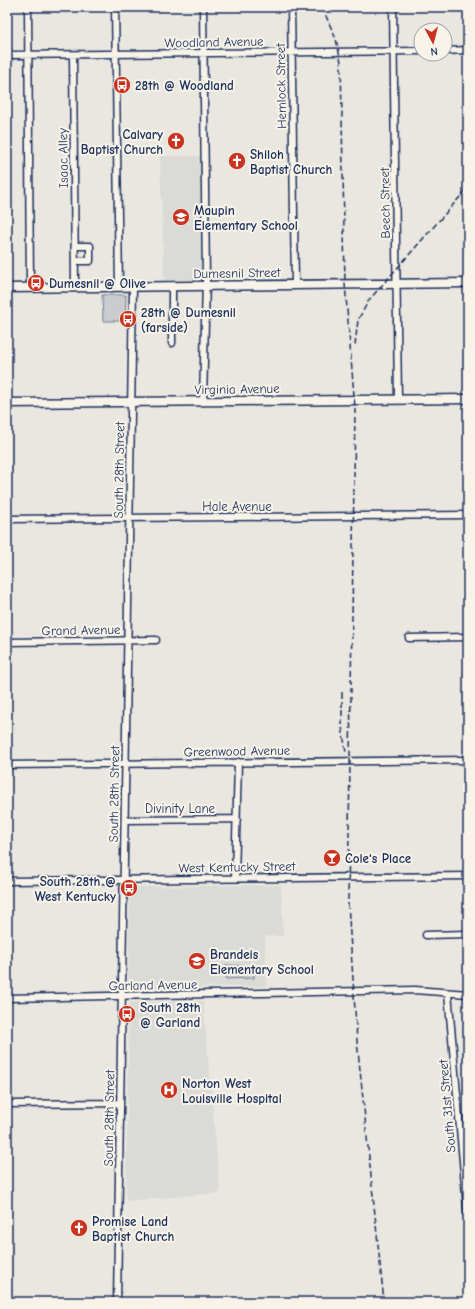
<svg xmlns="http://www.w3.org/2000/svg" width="475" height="1309" font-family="'Comic Neue',sans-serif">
<rect width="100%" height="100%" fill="#eae7e0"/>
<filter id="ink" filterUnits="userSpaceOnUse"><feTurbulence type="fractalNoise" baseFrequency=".025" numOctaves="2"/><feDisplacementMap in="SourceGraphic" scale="8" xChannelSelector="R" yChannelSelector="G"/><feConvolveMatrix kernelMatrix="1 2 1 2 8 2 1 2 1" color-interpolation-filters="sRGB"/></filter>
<g filter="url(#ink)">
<path fill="#dadad6" d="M 160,156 L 200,156 L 201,279 L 199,280 L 164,280 Z
M 281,885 L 283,936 L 265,936 L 266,986 L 128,988 L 130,887 Z
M 203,1001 L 220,1193 L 126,1201 L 129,1002 Z"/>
<path fill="#cbcccd" stroke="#737e96" d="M 102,295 L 126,295 L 125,321 L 103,321 Z
M 226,965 L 254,966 L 254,978 L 226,979 Z"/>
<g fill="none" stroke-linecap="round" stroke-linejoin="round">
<defs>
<path id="minor" d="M 28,7 L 30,288
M 115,7 L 119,287
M 291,7 L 295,285
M 393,7 L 398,400
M 445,51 L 468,50
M 7,55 L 421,51
M 73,55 L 75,287
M 75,246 L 90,246 L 90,261 L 75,261
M 172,286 L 172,343
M 203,401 L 206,281 L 203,7
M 7,519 L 468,515
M 409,638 L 468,637
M 7,642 L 156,640
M 7,765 L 468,760
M 125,820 L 237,819
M 235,878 L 238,762
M 7,881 L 468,876
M 426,935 L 468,934
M 448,993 L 468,1218
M 7,998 L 415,990 L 468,994
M 7,1104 L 120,1103
M 117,1302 L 133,287"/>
<path id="major" d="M 7,288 L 468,283
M 7,403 L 468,399"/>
</defs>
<use href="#minor" stroke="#1b2f5e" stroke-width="9"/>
<use href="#major" stroke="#1b2f5e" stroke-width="11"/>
<use href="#minor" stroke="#f7f3e8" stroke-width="6"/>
<use href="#major" stroke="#f7f3e8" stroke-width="8"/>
<path stroke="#1b2f5e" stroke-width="1.5" stroke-dasharray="6 3" stroke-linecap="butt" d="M 322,7 L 336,39 L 341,62 L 345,284 L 355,408 L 348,903 L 357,1041 L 384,1302
M 355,345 L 358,320 L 369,300 L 468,188
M 342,692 L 342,726 L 346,753"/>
</g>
</g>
<defs>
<symbol id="bus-disc" viewBox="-11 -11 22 22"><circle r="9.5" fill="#c8321e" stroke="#f7f3e8"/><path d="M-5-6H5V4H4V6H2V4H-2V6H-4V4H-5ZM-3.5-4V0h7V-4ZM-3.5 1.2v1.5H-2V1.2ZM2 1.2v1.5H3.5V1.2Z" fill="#fff"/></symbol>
<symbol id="church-disc" viewBox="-11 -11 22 22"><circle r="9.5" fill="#c8321e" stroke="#f7f3e8"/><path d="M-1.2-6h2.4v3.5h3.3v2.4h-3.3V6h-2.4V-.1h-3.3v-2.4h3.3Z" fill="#fff"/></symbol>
<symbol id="school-disc" viewBox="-11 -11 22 22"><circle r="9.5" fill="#c8321e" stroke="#f7f3e8"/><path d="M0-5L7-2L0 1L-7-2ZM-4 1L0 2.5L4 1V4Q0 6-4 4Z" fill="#fff"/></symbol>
<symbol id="bar-disc" viewBox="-11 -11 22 22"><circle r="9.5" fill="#c8321e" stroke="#f7f3e8"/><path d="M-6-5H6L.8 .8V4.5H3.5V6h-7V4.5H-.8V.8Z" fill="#fff"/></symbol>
<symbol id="hospital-disc" viewBox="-11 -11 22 22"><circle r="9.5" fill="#c8321e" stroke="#f7f3e8"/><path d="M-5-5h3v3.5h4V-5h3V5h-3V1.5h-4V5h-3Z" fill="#fff"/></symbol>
</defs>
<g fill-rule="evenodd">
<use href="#bus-disc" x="112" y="75" width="20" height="20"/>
<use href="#church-disc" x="166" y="131" width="20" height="20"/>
<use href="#church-disc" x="227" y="151" width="20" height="20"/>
<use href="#school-disc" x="171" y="207" width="20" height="20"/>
<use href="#bus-disc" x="26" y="273" width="20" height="20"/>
<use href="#bus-disc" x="118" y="309" width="20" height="20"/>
<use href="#bar-disc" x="322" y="848" width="20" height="20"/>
<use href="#bus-disc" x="119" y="878" width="20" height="20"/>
<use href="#school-disc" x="187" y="951" width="20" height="20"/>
<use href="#bus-disc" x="117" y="1004" width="20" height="20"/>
<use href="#hospital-disc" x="159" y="1080" width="20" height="20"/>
<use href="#church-disc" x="69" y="1218" width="20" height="20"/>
</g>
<g text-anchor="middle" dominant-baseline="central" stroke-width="4" stroke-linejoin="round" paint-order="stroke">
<g font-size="13" fill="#1b2f5e" stroke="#f7f3e8">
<text transform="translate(214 42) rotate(-1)">Woodland Avenue</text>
<text transform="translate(281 86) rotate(-91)">Hemlock Street</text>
<text transform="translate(63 158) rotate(-91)">Isaac Alley</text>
<text transform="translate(385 203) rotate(-91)">Beech Street</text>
<text transform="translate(237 273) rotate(-1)">Dumesnil Street</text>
<text transform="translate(237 389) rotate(-1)">Virginia Avenue</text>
<text transform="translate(119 470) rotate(-89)">South 28th Street</text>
<text x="237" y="506">Hale Avenue</text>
<text transform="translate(81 630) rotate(-1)">Grand Avenue</text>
<text transform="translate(237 751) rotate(-1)">Greenwood Avenue</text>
<text transform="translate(114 794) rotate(-89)">South 28th Street</text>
<text x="180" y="808">Divinity Lane</text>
<text transform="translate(237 867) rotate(-1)">West Kentucky Street</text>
<text transform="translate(153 985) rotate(-1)">Garland Avenue</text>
<text transform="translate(447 1106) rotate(-95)">South 31st Street</text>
<text transform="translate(109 1118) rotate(-89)">South 28th Street</text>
</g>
<g font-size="13" font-weight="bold" fill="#1b2f5e" stroke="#f7f3e8" text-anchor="start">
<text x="135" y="85">28th @ Woodland</text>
<text x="163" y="134" text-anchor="end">Calvary<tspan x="163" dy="15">Baptist Church</tspan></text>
<text x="250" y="154">Shiloh<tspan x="250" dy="15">Baptist Church</tspan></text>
<text x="194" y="210">Maupin<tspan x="194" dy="15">Elementary School</tspan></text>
<text x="49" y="283">Dumesnil @ Olive</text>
<text x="141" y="312">28th @ Dumesnil<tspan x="141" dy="15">(farside)</tspan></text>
<text x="345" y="858">Cole's Place</text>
<text x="116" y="881" text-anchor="end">South 28th @<tspan x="116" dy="15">West Kentucky</tspan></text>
<text x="210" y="954">Brandeis<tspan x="210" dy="15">Elementary School</tspan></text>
<text x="140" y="1007">South 28th<tspan x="140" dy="15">@ Garland</tspan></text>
<text x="182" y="1083">Norton West<tspan x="182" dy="15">Louisville Hospital</tspan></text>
<text x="92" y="1221">Promise Land<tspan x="92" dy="15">Baptist Church</tspan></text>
</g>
</g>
<rect width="475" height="1309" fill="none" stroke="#f7f3e8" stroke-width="24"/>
<rect x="12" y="12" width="451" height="1285" fill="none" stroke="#1b2f5e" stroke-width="1.5" filter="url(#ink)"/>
<g transform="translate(433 42) rotate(173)"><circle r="19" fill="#f7f3e8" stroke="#9fa5b1"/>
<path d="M0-3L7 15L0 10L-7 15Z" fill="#c8321e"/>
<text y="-6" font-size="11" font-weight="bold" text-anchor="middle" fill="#1b2f5e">N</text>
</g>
</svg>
